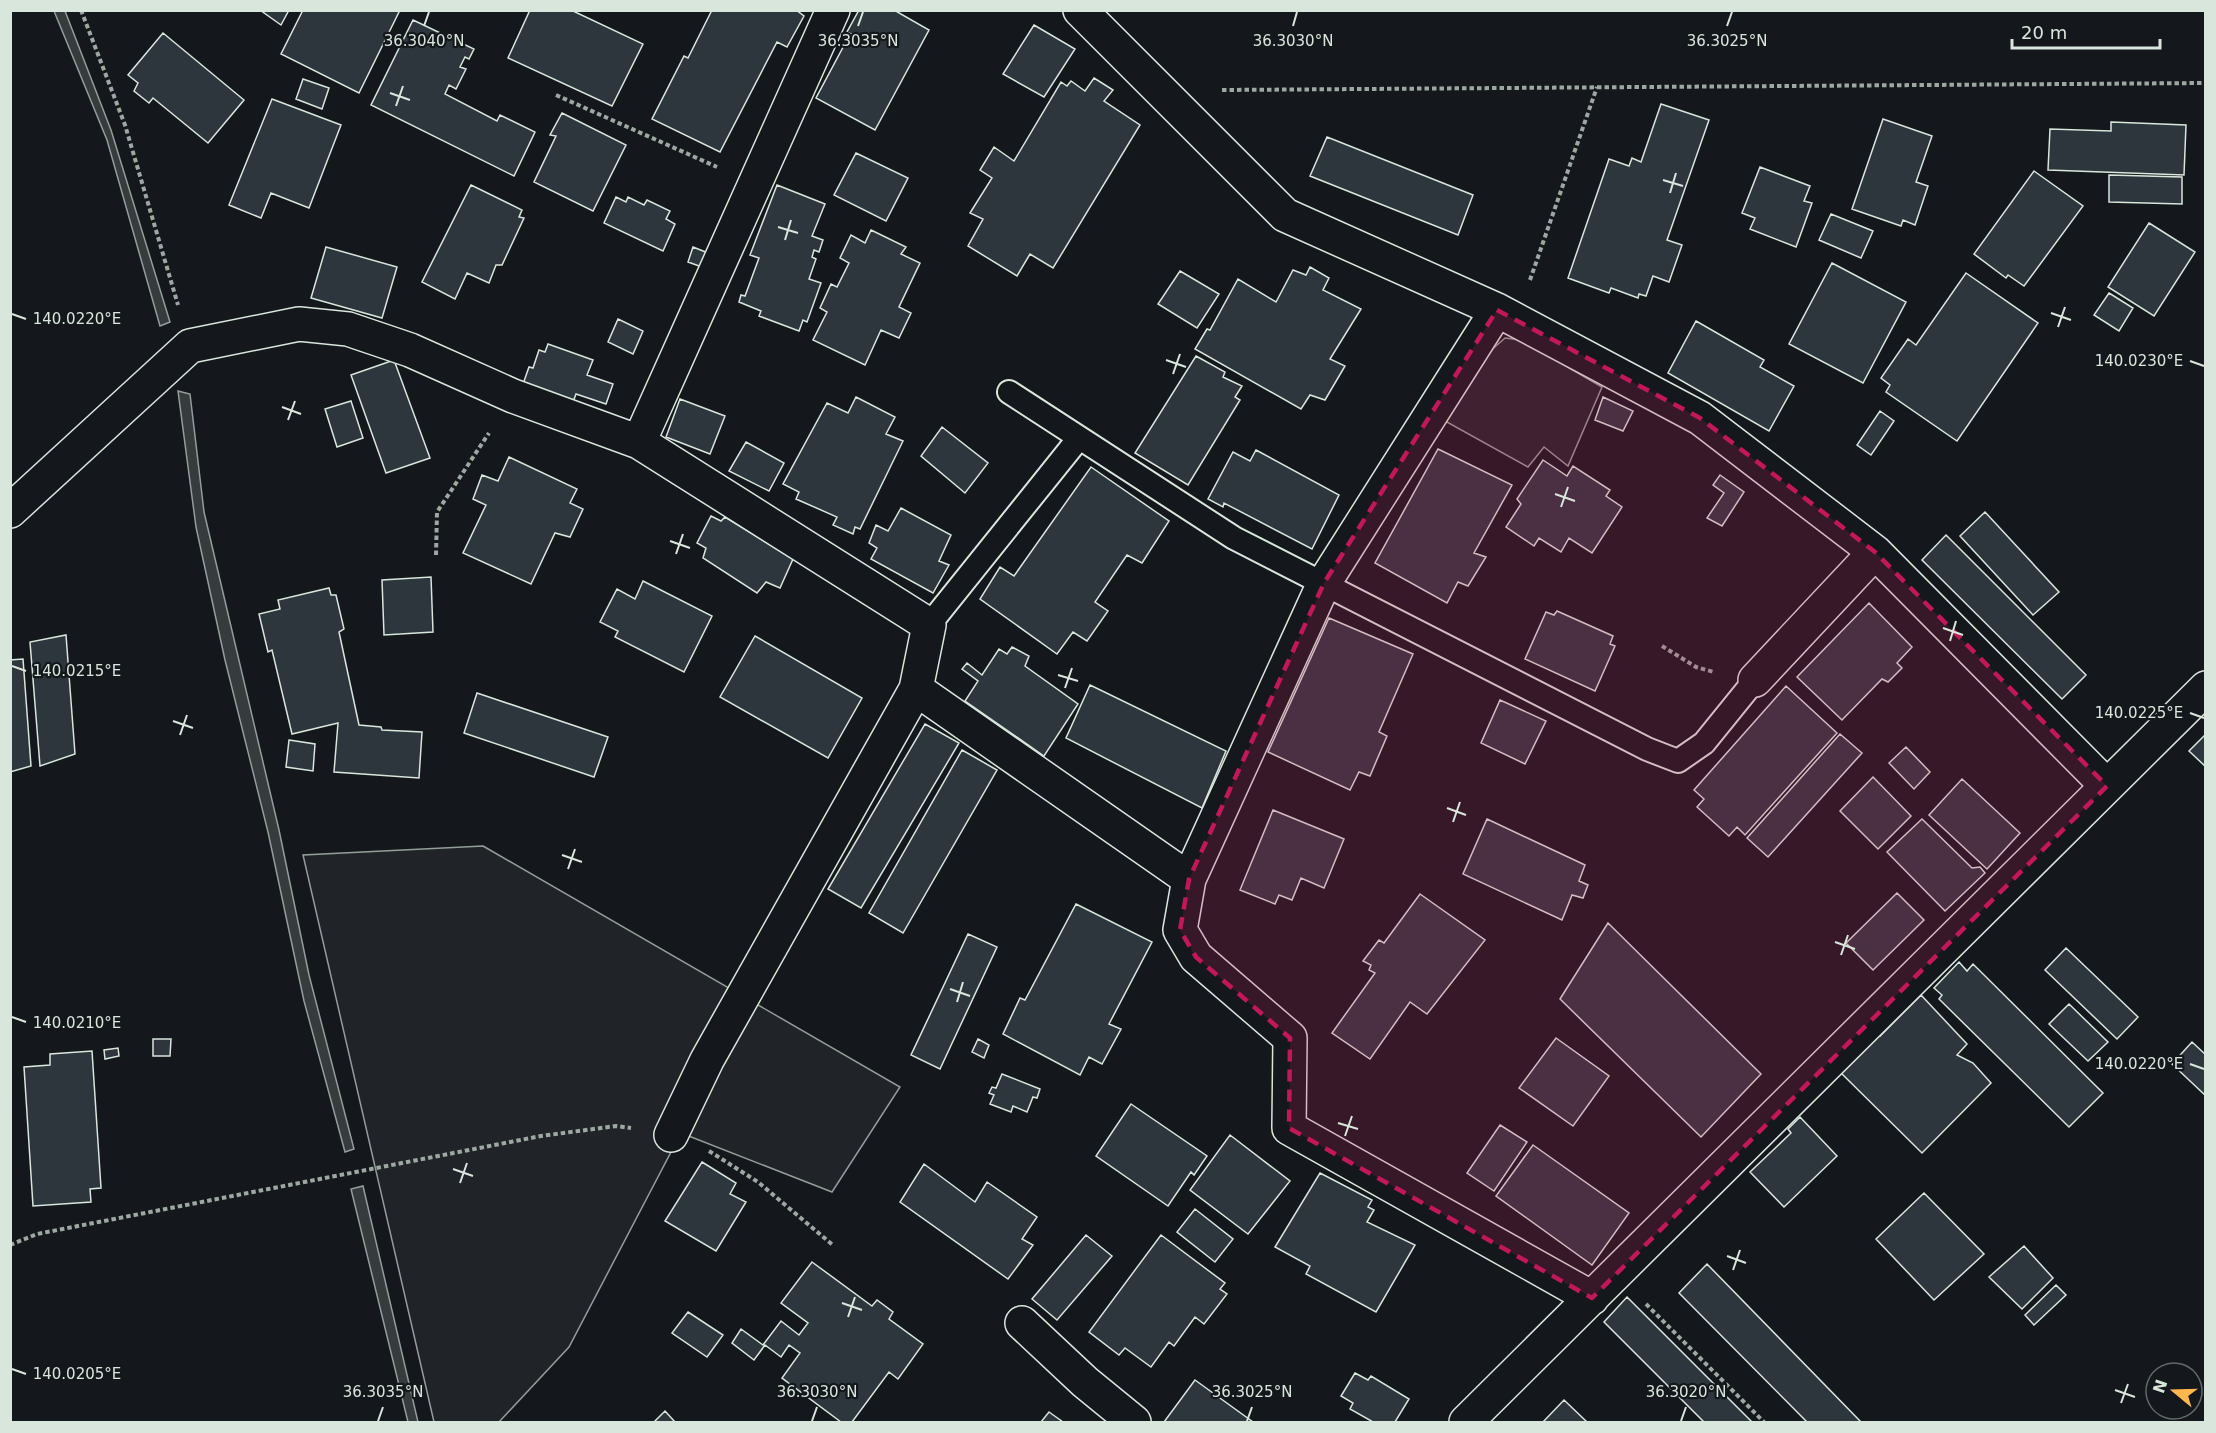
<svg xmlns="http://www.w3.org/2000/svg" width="2216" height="1433" font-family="'DejaVu Sans',sans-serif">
<rect width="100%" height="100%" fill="#14181c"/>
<path fill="#202428" stroke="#939e99" stroke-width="1.5" d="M 1505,338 L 1521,340 L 1602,387 L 1568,466 L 1544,447 L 1528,467 L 1445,421 L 1488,353 Z
M 483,846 L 900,1087 L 832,1192 L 681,1133 L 569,1347 L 499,1422 L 434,1422 L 303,855 Z"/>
<path fill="#363b3e" stroke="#939e99" stroke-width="1.5" d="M 54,11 L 65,11 L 111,130 L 170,322 L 160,326 L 107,140 Z
M 178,391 L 190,394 L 204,512 L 279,830 L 309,975 L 354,1149 L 345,1152 L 304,1001 L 268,832 L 225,660 L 196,527 Z
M 363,1186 L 418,1422 L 408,1422 L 351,1189 Z"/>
<path fill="#2c363c" stroke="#d8e6dc" stroke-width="1.5" d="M 260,10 L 289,10 L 281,25 Z
M 303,10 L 400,10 L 359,93 L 281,54 Z
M 530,10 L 571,10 L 643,44 L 612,106 L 508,58 Z
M 712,10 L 796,10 L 804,16 L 787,47 L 777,42 L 720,152 L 652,119 L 684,56 L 688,58 Z
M 859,10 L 894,10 L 929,30 L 875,130 L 816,98 L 848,38 L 852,40 L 855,36 L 847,32 Z
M 413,20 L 474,49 L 469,59 L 465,57 L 460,67 L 466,69 L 456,89 L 449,85 L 445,94 L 497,121 L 500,115 L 535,132 L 514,176 L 371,105 Z
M 1034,25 L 1075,49 L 1044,97 L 1003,74 Z
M 163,33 L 244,100 L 208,143 L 153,98 L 149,103 L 134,91 L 138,83 L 128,75 Z
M 1094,78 L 1113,90 L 1104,101 L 1140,125 L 1053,268 L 1030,254 L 1017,276 L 968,246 L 983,219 L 970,213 L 992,178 L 980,170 L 994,147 L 1014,161 L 1061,82 L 1067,86 L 1071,81 L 1085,91 Z
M 303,79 L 329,88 L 322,109 L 296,99 Z
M 272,99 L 341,125 L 309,208 L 271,193 L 261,218 L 229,205 Z
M 1661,104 L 1709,120 L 1667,240 L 1682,245 L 1669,282 L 1653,276 L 1646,296 L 1639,294 L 1638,298 L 1611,288 L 1609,293 L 1568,278 L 1609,159 L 1629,166 L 1632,158 L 1641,162 Z
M 562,113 L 626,145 L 593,211 L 534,182 L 556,136 L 550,135 Z
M 1883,119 L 1932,136 L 1916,182 L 1928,186 L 1915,225 L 1903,220 L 1901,226 L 1852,209 Z
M 2111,122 L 2186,125 L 2184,175 L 2048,170 L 2050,129 L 2111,131 Z
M 1327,137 L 1473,195 L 1458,235 L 1310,176 Z
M 856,153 L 908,178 L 886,221 L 834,195 Z
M 1760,167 L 1810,186 L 1804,201 L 1812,203 L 1796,247 L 1750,229 L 1755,218 L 1742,213 Z
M 2034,171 L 2083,206 L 2024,286 L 2008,275 L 2006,278 L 1974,254 Z
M 2109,175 L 2182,177 L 2182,204 L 2109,202 Z
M 471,185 L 522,210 L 519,217 L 524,218 L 502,265 L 496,265 L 489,283 L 467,273 L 455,299 L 422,282 Z
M 777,185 L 825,204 L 812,236 L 823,240 L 819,252 L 814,250 L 812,257 L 816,259 L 809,279 L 821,283 L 807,322 L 803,320 L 799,331 L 759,316 L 761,311 L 739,302 L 741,295 L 745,296 L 759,258 L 750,255 Z
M 616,197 L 626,202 L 628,197 L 644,205 L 647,200 L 670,211 L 666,219 L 675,224 L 663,251 L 604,223 Z
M 1831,214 L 1873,231 L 1861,258 L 1819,240 Z
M 2149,223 L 2195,252 L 2154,316 L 2108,287 Z
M 871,230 L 906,247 L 901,254 L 920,263 L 899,307 L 911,313 L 899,338 L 881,330 L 865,365 L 813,340 L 827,312 L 820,308 L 831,284 L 837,287 L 849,263 L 840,258 L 851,235 L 865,243 Z
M 326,247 L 397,267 L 382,318 L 311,298 Z
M 693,247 L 708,253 L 702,267 L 688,262 Z
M 1832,263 L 1906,302 L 1863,383 L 1789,344 Z
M 1310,267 L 1329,278 L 1323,290 L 1361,309 L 1330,359 L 1345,366 L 1325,400 L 1310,395 L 1301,409 L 1195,349 L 1207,329 L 1210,330 L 1238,279 L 1276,302 L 1293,270 L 1306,275 Z
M 1180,271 L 1219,294 L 1197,328 L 1158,304 Z
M 1966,273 L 2038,323 L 1957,441 L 1886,392 L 1890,385 L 1881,378 L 1908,339 L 1916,345 Z
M 2109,293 L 2133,308 L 2119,331 L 2094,315 Z
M 618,319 L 643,331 L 633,354 L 608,342 Z
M 1696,321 L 1764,360 L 1760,367 L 1794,386 L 1769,431 L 1668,373 Z
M 548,344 L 593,360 L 587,375 L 613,384 L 606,404 L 576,394 L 573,402 L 523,384 L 529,367 L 533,368 L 539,350 L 545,352 Z
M 1196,356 L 1225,372 L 1223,377 L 1242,386 L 1235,397 L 1240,400 L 1188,485 L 1135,453 Z
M 394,360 L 430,458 L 386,473 L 351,375 Z
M 856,397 L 895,417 L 886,434 L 903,441 L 860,529 L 855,527 L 853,534 L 833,525 L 837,517 L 796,499 L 799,492 L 783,484 L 827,403 L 848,413 Z
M 1603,397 L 1633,411 L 1623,431 L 1595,420 Z
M 680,399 L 725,416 L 710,454 L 666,437 Z
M 351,401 L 363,438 L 337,447 L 325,409 Z
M 1880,411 L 1894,421 L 1871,455 L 1857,445 Z
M 942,427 L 988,463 L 965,493 L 921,456 Z
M 746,442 L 784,463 L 769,491 L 729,471 Z
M 1438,449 L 1512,485 L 1474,553 L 1486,557 L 1468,586 L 1458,582 L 1447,603 L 1375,563 Z
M 1256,450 L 1339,495 L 1312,549 L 1224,503 L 1223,507 L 1208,499 L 1233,452 L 1250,461 Z
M 509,457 L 577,489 L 570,503 L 583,509 L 570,537 L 555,533 L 531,584 L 463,553 L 486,505 L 473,499 L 482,475 L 498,481 Z
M 1543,460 L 1567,476 L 1573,466 L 1610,490 L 1606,496 L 1622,507 L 1592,553 L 1569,538 L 1561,552 L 1539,538 L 1534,546 L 1506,527 L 1521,504 L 1517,499 Z
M 1091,467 L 1169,521 L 1142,563 L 1127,555 L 1095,602 L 1108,611 L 1087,641 L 1073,632 L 1057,654 L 980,599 L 1000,567 L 1014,576 Z
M 1720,475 L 1744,492 L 1722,526 L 1707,518 L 1724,493 L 1713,485 Z
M 901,508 L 951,535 L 939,561 L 949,565 L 933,593 L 871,559 L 877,548 L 869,543 L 876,525 L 888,531 Z
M 1985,512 L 2059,592 L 2033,615 L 1960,536 Z
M 711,516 L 721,521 L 725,517 L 793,559 L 780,588 L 766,582 L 757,593 L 703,558 L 706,548 L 697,543 Z
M 1946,535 L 2086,675 L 2062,699 L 1922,560 Z
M 431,577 L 433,632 L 384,635 L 382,580 Z
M 643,581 L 712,616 L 684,672 L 615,637 L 618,631 L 600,622 L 617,589 L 635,599 Z
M 329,588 L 331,595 L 336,595 L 344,629 L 339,632 L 359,725 L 381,727 L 382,730 L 422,732 L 419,778 L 334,772 L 338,723 L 292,734 L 272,650 L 268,652 L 259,614 L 280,609 L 278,600 Z
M 1869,603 L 1912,647 L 1897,663 L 1902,668 L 1888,682 L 1882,679 L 1842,720 L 1797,677 Z
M 1557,611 L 1613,636 L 1610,644 L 1615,646 L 1595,691 L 1525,659 L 1546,612 L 1554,615 Z
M 1329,618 L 1413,654 L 1379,732 L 1387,736 L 1370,776 L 1359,772 L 1350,790 L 1268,752 Z
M 66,635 L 75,754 L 40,766 L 30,642 Z
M 755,636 L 862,698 L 828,758 L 720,697 Z
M 1012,647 L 1029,656 L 1025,666 L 1078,704 L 1044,756 L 965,701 L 978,681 L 962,669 L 967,663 L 982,675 L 999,649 L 1007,654 Z
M 23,659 L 31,766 L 10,772 L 10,660 Z
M 1090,685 L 1226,751 L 1202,808 L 1066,738 Z
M 1786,686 L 1837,733 L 1745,835 L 1737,827 L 1729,836 L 1697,807 L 1704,799 L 1694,790 Z
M 477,693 L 608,737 L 594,777 L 464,733 Z
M 1500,700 L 1546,721 L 1525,764 L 1481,743 Z
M 925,724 L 959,743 L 861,908 L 828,889 Z
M 1840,734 L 1862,753 L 1768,857 L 1747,838 Z
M 2206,734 L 2206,767 L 2189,751 Z
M 289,740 L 315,744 L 313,771 L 286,767 Z
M 1906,747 L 1930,772 L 1914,789 L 1889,763 Z
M 962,750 L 997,770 L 903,933 L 869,913 Z
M 1873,777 L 1911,816 L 1878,849 L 1840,811 Z
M 1962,779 L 2020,833 L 1987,869 L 1929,815 Z
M 1273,810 L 1344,839 L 1324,888 L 1301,878 L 1292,900 L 1279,895 L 1275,904 L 1240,890 Z
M 1487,819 L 1585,865 L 1579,881 L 1588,885 L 1583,898 L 1572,895 L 1562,920 L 1463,874 Z
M 1922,819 L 1972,868 L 1980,867 L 1985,873 L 1945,911 L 1887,852 Z
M 1897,893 L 1924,920 L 1873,970 L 1846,943 Z
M 1420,894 L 1485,940 L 1427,1014 L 1410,1002 L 1370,1059 L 1332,1033 L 1375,973 L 1369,970 L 1371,965 L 1363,961 L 1379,940 L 1384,943 Z
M 1076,904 L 1152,942 L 1109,1024 L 1121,1029 L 1102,1064 L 1089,1057 L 1080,1075 L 1003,1034 L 1020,998 L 1025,1000 Z
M 1608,923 L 1761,1074 L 1701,1137 L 1560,999 Z
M 968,934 L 997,947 L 940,1069 L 911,1055 Z
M 2066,948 L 2138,1017 L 2117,1039 L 2045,970 Z
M 1959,962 L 1967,971 L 1973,964 L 2103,1093 L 2069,1127 L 1939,999 L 1942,995 L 1934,988 Z
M 1921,995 L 1967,1044 L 1957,1055 L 1973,1063 L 1991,1083 L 1922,1153 L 1838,1070 L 1875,1034 L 1880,1036 Z
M 2069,1004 L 2108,1042 L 2088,1061 L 2049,1024 Z
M 1556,1038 L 1609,1076 L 1573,1126 L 1519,1088 Z
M 153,1039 L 171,1039 L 170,1056 L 153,1056 Z
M 978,1039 L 989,1045 L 984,1058 L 972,1052 Z
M 2192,1042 L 2206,1055 L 2206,1096 L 2172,1064 Z
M 118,1048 L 119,1056 L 105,1059 L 104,1050 Z
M 92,1051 L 101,1188 L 90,1189 L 91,1202 L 33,1206 L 24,1067 L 50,1065 L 50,1054 Z
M 1002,1074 L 1040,1089 L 1037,1098 L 1033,1097 L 1027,1112 L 1013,1106 L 1011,1112 L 990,1104 L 994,1095 L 989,1093 L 992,1087 L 996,1088 Z
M 1131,1104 L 1207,1156 L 1194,1175 L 1191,1172 L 1168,1206 L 1096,1156 Z
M 1800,1117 L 1837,1156 L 1784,1207 L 1750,1172 L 1791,1133 L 1788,1129 Z
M 1500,1125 L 1527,1142 L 1494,1191 L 1467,1173 Z
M 1230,1135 L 1290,1181 L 1248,1234 L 1190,1190 Z
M 1533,1145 L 1629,1213 L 1592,1265 L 1496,1196 Z
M 702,1162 L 736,1183 L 730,1194 L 746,1202 L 716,1251 L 665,1221 Z
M 924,1164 L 975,1202 L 987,1182 L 1037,1217 L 1022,1239 L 1033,1245 L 1008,1279 L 900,1202 Z
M 1320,1173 L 1372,1200 L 1368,1207 L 1374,1210 L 1367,1222 L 1415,1245 L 1376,1312 L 1306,1274 L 1310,1266 L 1275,1247 Z
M 1924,1193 L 1984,1254 L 1934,1300 L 1876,1239 Z
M 1195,1209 L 1233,1239 L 1215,1262 L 1177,1232 Z
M 1086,1235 L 1112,1256 L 1057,1320 L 1032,1299 Z
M 1161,1235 L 1225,1283 L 1220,1289 L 1227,1294 L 1204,1324 L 1195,1317 L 1174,1346 L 1169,1342 L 1151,1367 L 1125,1348 L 1119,1355 L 1089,1332 Z
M 2024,1246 L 2053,1278 L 2022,1309 L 1989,1277 Z
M 812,1262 L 872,1306 L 877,1300 L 893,1312 L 889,1319 L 923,1344 L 898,1379 L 889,1372 L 852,1422 L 841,1422 L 782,1378 L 800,1353 L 789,1345 L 781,1357 L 765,1345 L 754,1360 L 732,1343 L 741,1329 L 763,1345 L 781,1321 L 799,1335 L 808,1323 L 781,1303 Z
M 1707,1264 L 1861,1422 L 1807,1422 L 1679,1293 Z
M 2056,1285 L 2066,1295 L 2034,1325 L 2025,1315 Z
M 1627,1297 L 1752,1422 L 1704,1422 L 1604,1322 Z
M 688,1312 L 723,1335 L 707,1357 L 672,1333 Z
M 1355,1373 L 1368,1380 L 1371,1376 L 1409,1399 L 1395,1422 L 1373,1422 L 1350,1409 L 1353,1403 L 1341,1396 Z
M 1195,1380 L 1253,1422 L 1164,1422 Z
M 1564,1400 L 1587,1422 L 1543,1422 Z
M 665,1411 L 675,1422 L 654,1422 Z
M 1049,1412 L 1063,1422 L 1041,1422 Z"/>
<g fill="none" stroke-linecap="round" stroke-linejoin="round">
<defs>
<path id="lane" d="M 1009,392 L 1234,538 L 1647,749 L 1678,761 L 1704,743 L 1755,680
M 929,625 L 1079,438"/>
<path id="street" d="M 1080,10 L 1285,215 L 1497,310 L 1700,418 L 1875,552 L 2107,786
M 1497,310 L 1324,583 L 1189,879 L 1180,930 L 1196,957 L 1290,1038 L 1289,1128 L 1592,1298
M 639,442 L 833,10
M 10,511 L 190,346 L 299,324 L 348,329 L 410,350 L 513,396 L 639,442 L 929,625 L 916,689 L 1189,879
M 1755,680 L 1875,552
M 671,1135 L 707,1060 L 916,689
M 1022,1323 L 1085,1382 L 1134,1422
M 1466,1422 L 2206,688"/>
</defs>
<use href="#lane" stroke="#d8e6dc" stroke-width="26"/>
<use href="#street" stroke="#d8e6dc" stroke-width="36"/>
<path stroke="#9da8a2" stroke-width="4" stroke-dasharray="4.5 3" stroke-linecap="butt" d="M 81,10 L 125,125 L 178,305
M 1222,90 L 2206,83
M 556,95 L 717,167
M 1530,280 L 1597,87
M 436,555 L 437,512 L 489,433
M 1662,646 L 1696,667 L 1714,672
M 709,1151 L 758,1182 L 834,1246
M 10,1245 L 37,1234 L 541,1136 L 616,1126 L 631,1128
M 1646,1304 L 1764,1422"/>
<use href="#lane" stroke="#14181c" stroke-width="22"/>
<use href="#street" stroke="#14181c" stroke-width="33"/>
</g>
<path fill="#c2185b" fill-opacity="0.2" stroke="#c2185b" stroke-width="4.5" stroke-dasharray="12 8" stroke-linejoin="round" d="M 1497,310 L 1700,418 L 1875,552 L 2107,786 L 1592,1298 L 1289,1128 L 1290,1038 L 1196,957 L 1180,930 L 1189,879 L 1324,583 Z"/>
<path fill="none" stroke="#d8e6dc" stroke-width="2" d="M 424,26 L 429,12M 858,26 L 863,12M 1293,26 L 1297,12M 1727,26 L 1732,12M 390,93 L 410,100M 396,106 L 403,86M 1663,180 L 1683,186M 1670,193 L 1676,173M 778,227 L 798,233M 785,240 L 791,220M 2051,313 L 2071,320M 12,314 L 26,319M 2058,327 L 2065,307M 1166,360 L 1186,367M 2190,361 L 2204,366M 1173,374 L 1180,354M 282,407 L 301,414M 288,420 L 295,401M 1555,494 L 1575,501M 1561,507 L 1568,487M 670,541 L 690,548M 676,554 L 683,534M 1943,628 L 1963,635M 1950,641 L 1956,621M 12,666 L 26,671M 1058,675 L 1078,681M 1065,688 L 1072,668M 2190,713 L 2204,718M 173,721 L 193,728M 180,735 L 187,715M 1447,808 L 1466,815M 1453,822 L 1460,802M 562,855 L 582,862M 568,869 L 575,849M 1835,942 L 1855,949M 1841,955 L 1848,935M 950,989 L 970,996M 957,1002 L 963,982M 12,1017 L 26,1022M 2190,1064 L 2204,1069M 1338,1123 L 1358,1129M 1345,1136 L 1352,1116M 453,1169 L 473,1176M 460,1183 L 467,1163M 1727,1256 L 1746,1263M 1733,1270 L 1740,1250M 842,1303 L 862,1310M 848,1317 L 855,1297M 12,1369 L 26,1374M 2115,1390 L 2135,1397M 2121,1403 L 2128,1384M 378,1421 L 383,1407M 812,1421 L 817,1407M 1247,1421 L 1252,1407M 1681,1421 L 1686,1407"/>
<g font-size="15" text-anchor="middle" fill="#d8e6dc" stroke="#14181c" stroke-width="4.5" stroke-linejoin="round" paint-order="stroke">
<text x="424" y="46">36.3040°N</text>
<text x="858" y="46">36.3035°N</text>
<text x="1293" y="46">36.3030°N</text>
<text x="1727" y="46">36.3025°N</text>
<text x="77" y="324">140.0220°E</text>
<text x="2139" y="366">140.0230°E</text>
<text x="77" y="676">140.0215°E</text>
<text x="2139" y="718">140.0225°E</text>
<text x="77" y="1028">140.0210°E</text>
<text x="2139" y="1069">140.0220°E</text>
<text x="77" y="1379">140.0205°E</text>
<text x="383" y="1397">36.3035°N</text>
<text x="817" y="1397">36.3030°N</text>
<text x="1252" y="1397">36.3025°N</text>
<text x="1686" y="1397">36.3020°N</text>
</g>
<rect width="2216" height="1433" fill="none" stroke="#d8e6dc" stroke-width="24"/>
<g transform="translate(2174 1391) rotate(289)"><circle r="28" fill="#14181c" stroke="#626a69" stroke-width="1.5"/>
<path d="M0-4.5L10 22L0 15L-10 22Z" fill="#ffb74d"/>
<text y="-9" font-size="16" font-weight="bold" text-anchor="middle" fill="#d8e6dc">N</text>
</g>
<path d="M2012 39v9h148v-9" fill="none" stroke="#d8e6dc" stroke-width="3"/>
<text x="2021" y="39" font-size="18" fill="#d8e6dc" stroke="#14181c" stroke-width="4.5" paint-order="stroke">20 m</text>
</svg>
